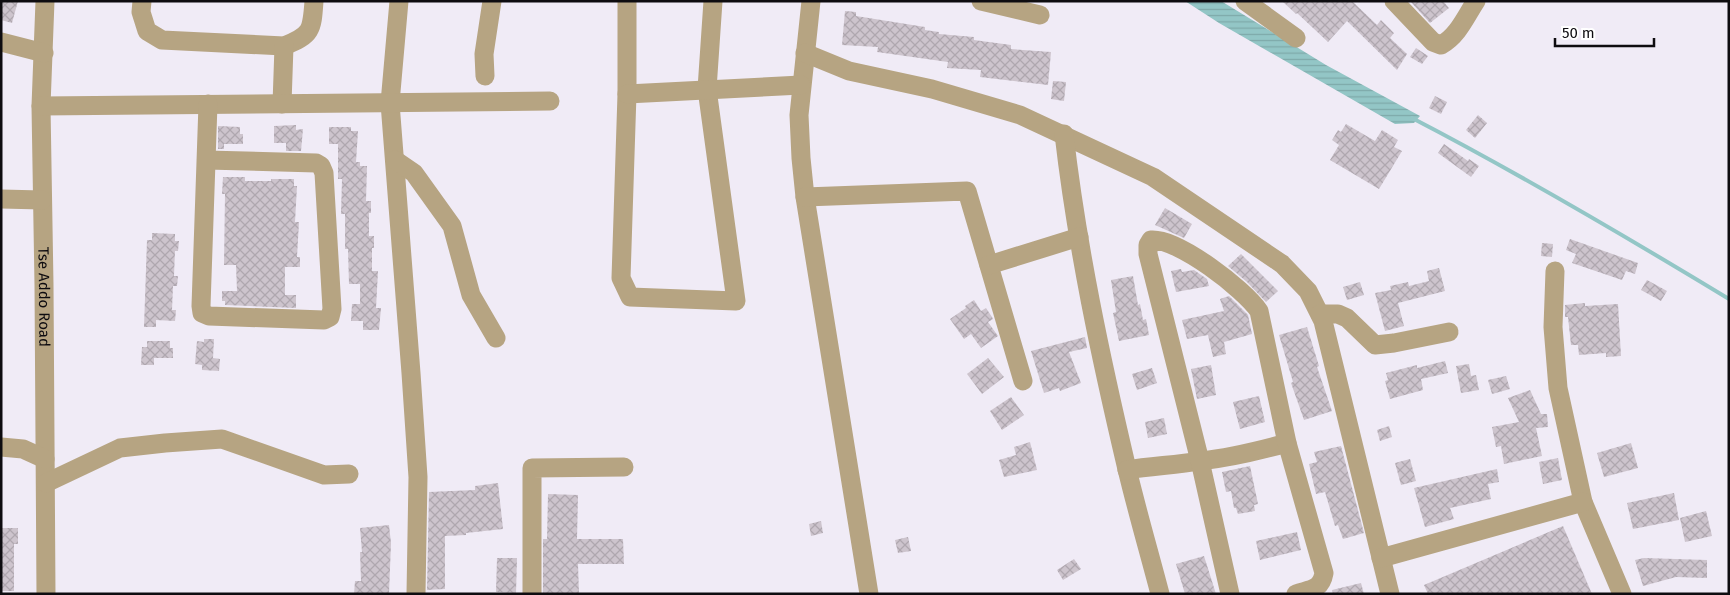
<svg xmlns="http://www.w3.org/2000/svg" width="1730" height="595" font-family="'Fira Sans',sans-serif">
<defs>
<pattern id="water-rules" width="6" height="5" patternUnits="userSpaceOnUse" patternTransform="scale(1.25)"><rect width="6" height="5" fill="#93c6c6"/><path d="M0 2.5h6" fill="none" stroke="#7ea9a9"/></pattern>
<pattern id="building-cross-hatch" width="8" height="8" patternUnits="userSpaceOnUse" patternTransform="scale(1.25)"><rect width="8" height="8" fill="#cdc4cd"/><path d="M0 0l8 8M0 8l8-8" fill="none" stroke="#afa7af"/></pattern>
</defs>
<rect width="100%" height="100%" fill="#f0ebf6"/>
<path fill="url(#water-rules)" d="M 1185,1 L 1221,1 L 1326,65 L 1420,116 L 1414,123 L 1395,124 L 1219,23 Z"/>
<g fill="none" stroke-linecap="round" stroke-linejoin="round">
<path stroke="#93c6c6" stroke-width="4" d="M 1412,118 C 1520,174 1625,236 1729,299"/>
</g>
<path fill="url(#building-cross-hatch)" d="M 1,1 L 18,1 L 12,23 L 1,20 Z
M 1282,1 L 1352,1 L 1377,25 L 1381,20 L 1394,33 L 1390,38 L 1407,54 L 1397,70 L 1347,21 L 1328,42 L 1297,13 L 1296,14 Z
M 1410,1 L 1443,1 L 1449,8 L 1430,23 Z
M 845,11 L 856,12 L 856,16 L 925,27 L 925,30 L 939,32 L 939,34 L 974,37 L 974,40 L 1011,45 L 1011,49 L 1051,52 L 1048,85 L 980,77 L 981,70 L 947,68 L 948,62 L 877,52 L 878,47 L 842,45 Z
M 1416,48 L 1428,56 L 1422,64 L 1410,57 Z
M 1053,81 L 1066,82 L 1064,101 L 1051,99 Z
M 1435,96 L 1447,102 L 1441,114 L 1429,108 Z
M 1478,115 L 1487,123 L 1475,138 L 1466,130 Z
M 1346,124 L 1375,141 L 1382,130 L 1398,140 L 1394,147 L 1402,151 L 1379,189 L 1330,160 L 1339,145 L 1332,140 L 1338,130 L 1341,132 Z
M 296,125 L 296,130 L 303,129 L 301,151 L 286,151 L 286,143 L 274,143 L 274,126 Z
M 218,126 L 240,127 L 240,134 L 243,134 L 243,144 L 224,144 L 224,149 L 218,149 Z
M 329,127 L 351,127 L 351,131 L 358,131 L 356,162 L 360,162 L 360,166 L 367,166 L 366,201 L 371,201 L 371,213 L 369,213 L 369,236 L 374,236 L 374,248 L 372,248 L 372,271 L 378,271 L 376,308 L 381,308 L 379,330 L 363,330 L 363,321 L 351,321 L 352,304 L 360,304 L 360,284 L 349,284 L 348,249 L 345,249 L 345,214 L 341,214 L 342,179 L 338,179 L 338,144 L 329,144 Z
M 1444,144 L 1468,161 L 1469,159 L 1479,166 L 1471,177 L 1438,153 Z
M 223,177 L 245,177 L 245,181 L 271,181 L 271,179 L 294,179 L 294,186 L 297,186 L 295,222 L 299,222 L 297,257 L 300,257 L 300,267 L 285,267 L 285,295 L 296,295 L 296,308 L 225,305 L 225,301 L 222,301 L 222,291 L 237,291 L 236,265 L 224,265 L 225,194 L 222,194 Z
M 1165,208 L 1192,224 L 1184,238 L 1155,225 Z
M 152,233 L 175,234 L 175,241 L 179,241 L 178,251 L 175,251 L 174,276 L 178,276 L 177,286 L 173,286 L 172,310 L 176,310 L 175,321 L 156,320 L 156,327 L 144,327 L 147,240 L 152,240 Z
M 1570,239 L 1638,263 L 1635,274 L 1626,271 L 1622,280 L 1572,263 L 1576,254 L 1566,250 Z
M 1542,243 L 1553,244 L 1552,257 L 1541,256 Z
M 1241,254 L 1278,291 L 1266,302 L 1247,282 L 1228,266 Z
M 1439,268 L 1445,291 L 1398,303 L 1404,326 L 1385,331 L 1375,293 L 1391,290 L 1390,286 L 1408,282 L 1409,286 L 1429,281 L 1427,271 Z
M 1181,269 L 1182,272 L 1194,270 L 1207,279 L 1209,286 L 1176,292 L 1171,271 Z
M 1133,276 L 1138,305 L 1140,304 L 1143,320 L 1146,319 L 1149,335 L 1119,341 L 1113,313 L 1116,312 L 1111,280 Z
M 1647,280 L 1667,291 L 1661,301 L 1641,290 Z
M 1360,282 L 1364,295 L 1347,300 L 1343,287 Z
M 1229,296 L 1248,315 L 1252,334 L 1224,342 L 1226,354 L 1213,357 L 1208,335 L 1187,339 L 1182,320 L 1224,311 L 1220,299 Z
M 974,300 L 981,311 L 986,308 L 992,317 L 993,319 L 988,322 L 998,336 L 981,348 L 971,334 L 964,339 L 950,319 L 966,308 L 965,306 Z
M 1585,303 L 1585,306 L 1618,304 L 1621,356 L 1606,357 L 1606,353 L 1579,355 L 1578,345 L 1571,345 L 1568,317 L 1565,317 L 1565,305 Z
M 1307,327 L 1319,366 L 1317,367 L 1332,411 L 1304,420 L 1291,383 L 1293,382 L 1279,335 Z
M 1085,337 L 1087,348 L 1069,352 L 1081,383 L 1060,391 L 1059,388 L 1044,393 L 1031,351 Z
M 204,339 L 214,339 L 213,358 L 220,359 L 219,371 L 202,370 L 202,365 L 195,364 L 197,341 L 204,342 Z
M 147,341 L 170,341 L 170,348 L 173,348 L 173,358 L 154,358 L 154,365 L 141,365 L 142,347 L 147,347 Z
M 988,358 L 1004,377 L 982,394 L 967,374 Z
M 1445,361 L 1448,373 L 1421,379 L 1423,390 L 1390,399 L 1385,381 L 1388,380 L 1386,373 L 1417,365 L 1417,368 Z
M 1469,364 L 1471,376 L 1476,375 L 1479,390 L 1461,393 L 1456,366 Z
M 1211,365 L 1216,395 L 1197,399 L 1191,369 Z
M 1152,368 L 1157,383 L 1137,390 L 1132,374 Z
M 1506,376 L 1510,389 L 1492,394 L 1488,380 Z
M 1530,390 L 1541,414 L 1547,414 L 1548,427 L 1536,428 L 1542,456 L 1504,464 L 1501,446 L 1496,447 L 1492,427 L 1519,422 L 1508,398 Z
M 1259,396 L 1265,422 L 1240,429 L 1233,402 Z
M 1011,397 L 1024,415 L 1002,430 L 990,411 Z
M 1164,418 L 1167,434 L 1148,438 L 1145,422 Z
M 1389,426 L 1392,437 L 1380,441 L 1377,430 Z
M 1030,442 L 1037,470 L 1004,477 L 999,460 L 1016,455 L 1014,447 Z
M 1631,443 L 1638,468 L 1604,477 L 1597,453 Z
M 1341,446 L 1364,533 L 1343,539 L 1338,525 L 1335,526 L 1325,492 L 1316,494 L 1309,464 L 1317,462 L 1314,452 Z
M 1558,458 L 1562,480 L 1543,484 L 1539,462 Z
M 1410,459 L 1416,481 L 1401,485 L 1395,463 Z
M 1250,466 L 1258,504 L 1254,505 L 1255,511 L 1238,514 L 1236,508 L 1234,508 L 1231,491 L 1226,492 L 1222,472 Z
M 1497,469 L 1499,482 L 1488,484 L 1491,499 L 1450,508 L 1454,519 L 1425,527 L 1414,488 Z
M 498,483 L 503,529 L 466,533 L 466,535 L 445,536 L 445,589 L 427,590 L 429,492 L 475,490 L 475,486 Z
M 1674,493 L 1679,520 L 1633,529 L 1627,503 Z
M 548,494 L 578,495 L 577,539 L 623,539 L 624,564 L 578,564 L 579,594 L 543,594 L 543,539 L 547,539 Z
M 1706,511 L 1712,536 L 1685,542 L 1680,518 Z
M 821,521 L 823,533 L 811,536 L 809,524 Z
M 389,525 L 391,543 L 389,594 L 354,594 L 355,581 L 361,581 L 360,552 L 362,552 L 360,528 Z
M 1563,526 L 1592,594 L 1428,594 L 1424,585 Z
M 1,528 L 18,528 L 18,544 L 14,544 L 14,591 L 1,591 Z
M 1297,532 L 1301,550 L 1260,560 L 1256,541 Z
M 908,537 L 911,551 L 898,553 L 895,540 Z
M 1204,556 L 1216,594 L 1185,594 L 1176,564 Z
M 497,558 L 517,558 L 516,593 L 496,592 Z
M 1644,558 L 1707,560 L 1707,578 L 1676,577 L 1643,586 L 1635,560 Z
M 1074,559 L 1081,569 L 1063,580 L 1057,570 Z
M 1361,583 L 1364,594 L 1333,594 L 1332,590 Z"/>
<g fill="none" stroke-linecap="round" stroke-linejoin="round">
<g stroke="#b6a482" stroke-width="19">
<path id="s1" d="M 45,1 L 41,106 L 44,285 L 46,594"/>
<path d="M 142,1 L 141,12 L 147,31 L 162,40 L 284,46 C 312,35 312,30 314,1"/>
<path d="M 399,1 L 390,103 L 411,373 L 418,477 L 416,594"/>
<path d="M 627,1 L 627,94 L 621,278 L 630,297 L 736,301 L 707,89 L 713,1"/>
<path d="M 811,1 L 799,115 L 801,158 L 805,197 L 869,594"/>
<path d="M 981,1 L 1040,15"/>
<path d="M 1245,1 L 1296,38"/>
<path d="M 1394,1 L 1433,42 L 1441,45 C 1458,36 1466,16 1476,1"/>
<path d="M 1,42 L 44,53"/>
<path d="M 805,53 L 849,71 L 932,89 L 1020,115 L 1153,177 L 1282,264 L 1308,291 L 1323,321 L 1390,594"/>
<path d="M 485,76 L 484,54 L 492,1"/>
<path d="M 627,94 L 801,85"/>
<path d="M 282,104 L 284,46"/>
<path d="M 41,106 L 550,101"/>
<path d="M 1064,134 C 1077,247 1101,359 1127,469 C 1137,511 1149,552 1160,594"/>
<path d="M 206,160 L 316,163 L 321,166 L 324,173 L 332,309 L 330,317 L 324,320 L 209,316 L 202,313 L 201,306 L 208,104"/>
<path d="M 395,160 L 414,173 L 452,226 L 471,295 L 496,338"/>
<path d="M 805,197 L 967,191 L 1023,381"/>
<path d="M 1,199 L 42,200"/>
<path d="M 989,265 L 1079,237"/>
<path d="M 1555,271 L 1553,327 L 1558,388 L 1583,502 L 1622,594"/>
<path d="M 1320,314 L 1338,314 L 1347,318 L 1375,345 L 1394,343 L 1449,332"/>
<path d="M 1,447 L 23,449 L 45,459"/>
<path d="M 1127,470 C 1152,466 1176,465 1200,461 C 1229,458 1258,451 1287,443"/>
<path d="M 46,483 L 120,448 L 165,443 L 222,439 L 324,475 L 349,474"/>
<path d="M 1381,558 L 1583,502"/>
<path d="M 532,594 L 532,468 L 624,467"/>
<path d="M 1230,594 L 1200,461 L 1148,254 L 1148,245 L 1151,240 C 1178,238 1244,289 1259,311 L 1287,443 L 1324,573 C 1321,590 1311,589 1296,594"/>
</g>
</g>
<g text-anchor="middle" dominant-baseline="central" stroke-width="4" stroke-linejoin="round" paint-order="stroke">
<g font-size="15" fill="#0e0c10" stroke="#fff">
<text stroke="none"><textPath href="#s1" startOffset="296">Tse Addo Road</textPath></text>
</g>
</g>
<rect width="1730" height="595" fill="none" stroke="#0e0c10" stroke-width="5"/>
<path d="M1555 38v8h99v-8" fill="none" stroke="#0e0c10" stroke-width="2.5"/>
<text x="1562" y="38" font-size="15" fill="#0e0c10" stroke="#ffffff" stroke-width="4" paint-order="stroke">50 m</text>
</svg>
